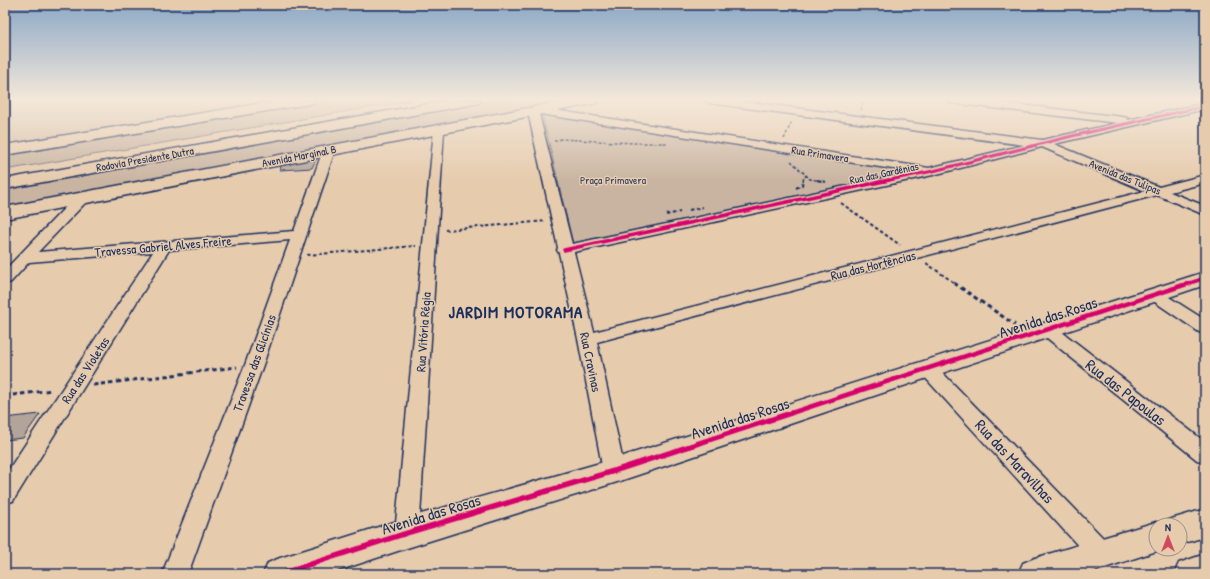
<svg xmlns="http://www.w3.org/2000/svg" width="1210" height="579" font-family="'Patrick Hand',sans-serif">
<rect width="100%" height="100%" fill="#e6cbad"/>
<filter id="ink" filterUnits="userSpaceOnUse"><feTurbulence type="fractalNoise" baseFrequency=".025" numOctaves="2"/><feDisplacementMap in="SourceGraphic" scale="8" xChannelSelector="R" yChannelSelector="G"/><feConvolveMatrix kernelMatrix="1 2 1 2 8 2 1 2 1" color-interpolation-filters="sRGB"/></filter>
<g filter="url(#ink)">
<path fill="#d7bfa7" d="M 5,100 L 274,100 L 5,143 Z"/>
<path fill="#c9b4a1" stroke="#727280" d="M 335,100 L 413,100 L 5,170 L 5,155 Z
M 498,100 L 575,100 L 313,149 L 5,208 L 5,189 Z
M 542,114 L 916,171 L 573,243 Z"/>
<path fill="#b3a499" stroke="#1b2f5e" d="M 316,159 L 312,168 L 280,170 L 281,166 L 303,160 Z
M 40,414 L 23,438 L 5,440 L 5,418 Z"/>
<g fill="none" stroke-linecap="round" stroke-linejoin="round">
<defs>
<path id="street" d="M 704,100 L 733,100 L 1042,140 L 1118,123 L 951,103 L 946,100 L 978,100 L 1123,117 L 1127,118 L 1128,120 L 1205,103 L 1205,109 L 1054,144 L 1159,187 L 1205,175 L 1205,183 L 1170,192 L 1205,206 L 1205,215 L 1157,195 L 597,342 L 625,471 L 622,477 L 614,480 L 606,477 L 603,471 L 578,339 L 559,253 L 557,250 L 558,248 L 528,112 L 529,110 L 540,108 L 929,168 L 1024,145 L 709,103 ZM 539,114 L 540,114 L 912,172 L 572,244 ZM 1042,147 L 1145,191 L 594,332 L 574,252 L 933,175 Z
M 439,127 L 444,130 L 419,533 L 415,540 L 407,544 L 399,540 L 395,533 L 434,130 Z
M 329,147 L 333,148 L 335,150 L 263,365 L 188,574 L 162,574 L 245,365 L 290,240 L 169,250 L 13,501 L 5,503 L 5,475 L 153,252 L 29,262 L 11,282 L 5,284 L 5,270 L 78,194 L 88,194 L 89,197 L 88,200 L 38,252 L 294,231 L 323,150 L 325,148 Z
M 1155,290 L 1161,292 L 1205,320 L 1205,333 L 1199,332 L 1149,298 L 1147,295 L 1149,292 Z
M 1047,324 L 1053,325 L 1205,442 L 1205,462 L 1197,460 L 1041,333 L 1038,329 L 1041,325 Z
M 928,363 L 935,365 L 1110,545 L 1113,553 L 1110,561 L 1101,564 L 1092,561 L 921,373 L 919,369 L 921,365 Z"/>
<path id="secondary" d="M 570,100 L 599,100 L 597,103 L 592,104 L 5,219 L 5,207 Z
M 1205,272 L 1205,285 L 614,483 L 407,548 L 328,574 L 263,574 L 268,563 L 280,558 L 407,518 L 614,459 Z
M 1205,509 L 1205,537 L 1180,544 L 1180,525 L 1166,525 L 1168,520 Z
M 1156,522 L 1163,525 L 1156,525 L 1156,549 L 1163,549 L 1086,574 L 1018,574 L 1023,563 L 1035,558 Z"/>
<path id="primary" d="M 283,100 L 316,100 L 314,103 L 309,104 L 5,155 L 5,145 Z
M 1205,554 L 1205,574 L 1174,574 L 1179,563 Z"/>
<path id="highway" d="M 450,100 L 481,100 L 479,103 L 474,104 L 5,189 L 5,179 Z"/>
</defs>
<use href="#street" stroke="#1b2f5e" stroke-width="3"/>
<use href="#secondary" stroke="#1b2f5e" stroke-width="3"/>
<use href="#primary" stroke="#1b2f5e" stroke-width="3"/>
<use href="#highway" stroke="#1b2f5e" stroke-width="3"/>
<path stroke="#1b2f5e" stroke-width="1.5" stroke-dasharray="3 2" stroke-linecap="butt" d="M 861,110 L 863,100
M 784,139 L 792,121
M 554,141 L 561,139 L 634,143 L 668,143
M 791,161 L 810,179 L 822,181
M 803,181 L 804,177 L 806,176"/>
<path stroke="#1b2f5e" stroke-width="2" stroke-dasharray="3.5 2.5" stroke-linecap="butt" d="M 817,180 L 826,182
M 796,188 L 802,185 L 803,180
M 841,203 L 900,245
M 689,210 L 703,207
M 666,215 L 680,212
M 445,230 L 546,221
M 307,255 L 416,246
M 926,263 L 956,284"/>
<path stroke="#1b2f5e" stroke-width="3" stroke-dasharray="4.5 3.5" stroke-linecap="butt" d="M 954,283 L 1015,325
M 93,385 L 237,367
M 5,396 L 52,390"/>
<use href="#street" fill="#e6cbad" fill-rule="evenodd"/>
<use href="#secondary" fill="#e6cbad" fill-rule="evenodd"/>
<use href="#primary" fill="#e6cbad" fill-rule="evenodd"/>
<use href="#highway" fill="#e6cbad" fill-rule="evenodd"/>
<defs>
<path id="cycleway-far3" d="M 885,181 L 933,171 L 1072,136 L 1205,106"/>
<path id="cycleway-far2" d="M 564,250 L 889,180
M 1187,284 L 1205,278"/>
<path id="cycleway-far1" d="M 788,414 L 1190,283"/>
<path id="cycleway" d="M 280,574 L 407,533 L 614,471 L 791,413"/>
</defs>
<use href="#cycleway-far3" stroke="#e6cbad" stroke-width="4.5"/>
<use href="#cycleway-far2" stroke="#e6cbad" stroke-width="5.5"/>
<use href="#cycleway-far1" stroke="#e6cbad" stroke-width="7"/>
<use href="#cycleway" stroke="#e6cbad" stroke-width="8"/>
<use href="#cycleway-far3" stroke="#d6006c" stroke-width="3"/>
<use href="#cycleway-far2" stroke="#d6006c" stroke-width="3.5"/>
<use href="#cycleway-far1" stroke="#d6006c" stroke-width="4.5"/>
<use href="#cycleway" stroke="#d6006c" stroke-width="5.5"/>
</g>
</g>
<linearGradient id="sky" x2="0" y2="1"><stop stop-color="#8ba8c6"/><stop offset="0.55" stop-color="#f4e8da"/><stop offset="1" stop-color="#f4e8da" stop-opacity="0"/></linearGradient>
<rect width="1210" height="181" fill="url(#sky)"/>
<g text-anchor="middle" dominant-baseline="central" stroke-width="3" stroke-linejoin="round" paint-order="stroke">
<g font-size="11" fill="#1b2f5e" stroke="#e6cbad">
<text transform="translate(820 154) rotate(9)">Rua Primavera</text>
<text transform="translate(299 156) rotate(-11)">Avenida Marginal B</text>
<text transform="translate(145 159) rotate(-10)">Rodovia Presidente Dutra</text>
<text transform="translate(884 173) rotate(-12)">Rua das Gardênias</text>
<text transform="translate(1125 177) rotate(22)">Avenida das Tulipas</text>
</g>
<g font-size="11" fill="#2c3c65" stroke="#e6cbad">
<text x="613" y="180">Praça Primavera</text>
</g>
<g font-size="13" fill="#1b2f5e" stroke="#e6cbad">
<text transform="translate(163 246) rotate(-5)">Travessa Gabriel Alves Freire</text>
<text transform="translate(873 265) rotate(-14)">Rua das Hortências</text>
<text transform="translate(423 332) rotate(-86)">Rua Vitória Régia</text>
<text transform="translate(591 362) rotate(78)">Rua Cravinas</text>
<text transform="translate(254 363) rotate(-70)">Travessa das Glicínias</text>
<text transform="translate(85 370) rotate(-57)">Rua das Violetas</text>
</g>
<g font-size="16" fill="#1b2f5e" stroke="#e6cbad">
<text transform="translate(1048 317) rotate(-18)">Avenida das Rosas</text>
<text transform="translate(1126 392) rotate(38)">Rua das Papoulas</text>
<text transform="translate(740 418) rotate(-18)">Avenida das Rosas</text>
<text transform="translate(1015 461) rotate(47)">Rua das Maravilhas</text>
<text transform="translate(431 514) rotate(-17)">Avenida das Rosas</text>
</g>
<g font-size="17" font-weight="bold" letter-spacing="1" fill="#1b2f5e" stroke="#e6cbad">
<text x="516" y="311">JARDIM MOTORAMA</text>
</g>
</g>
<rect width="1210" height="579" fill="none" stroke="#e6cbad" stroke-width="20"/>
<rect x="10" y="10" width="1190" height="559" fill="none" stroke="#1b2f5e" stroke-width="1.5" filter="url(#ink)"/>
<g transform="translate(1168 537)"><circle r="19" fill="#e6cbad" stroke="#958d8d"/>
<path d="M0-3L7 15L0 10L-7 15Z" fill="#d1495b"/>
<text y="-6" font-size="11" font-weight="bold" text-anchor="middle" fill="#1b2f5e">N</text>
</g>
</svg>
